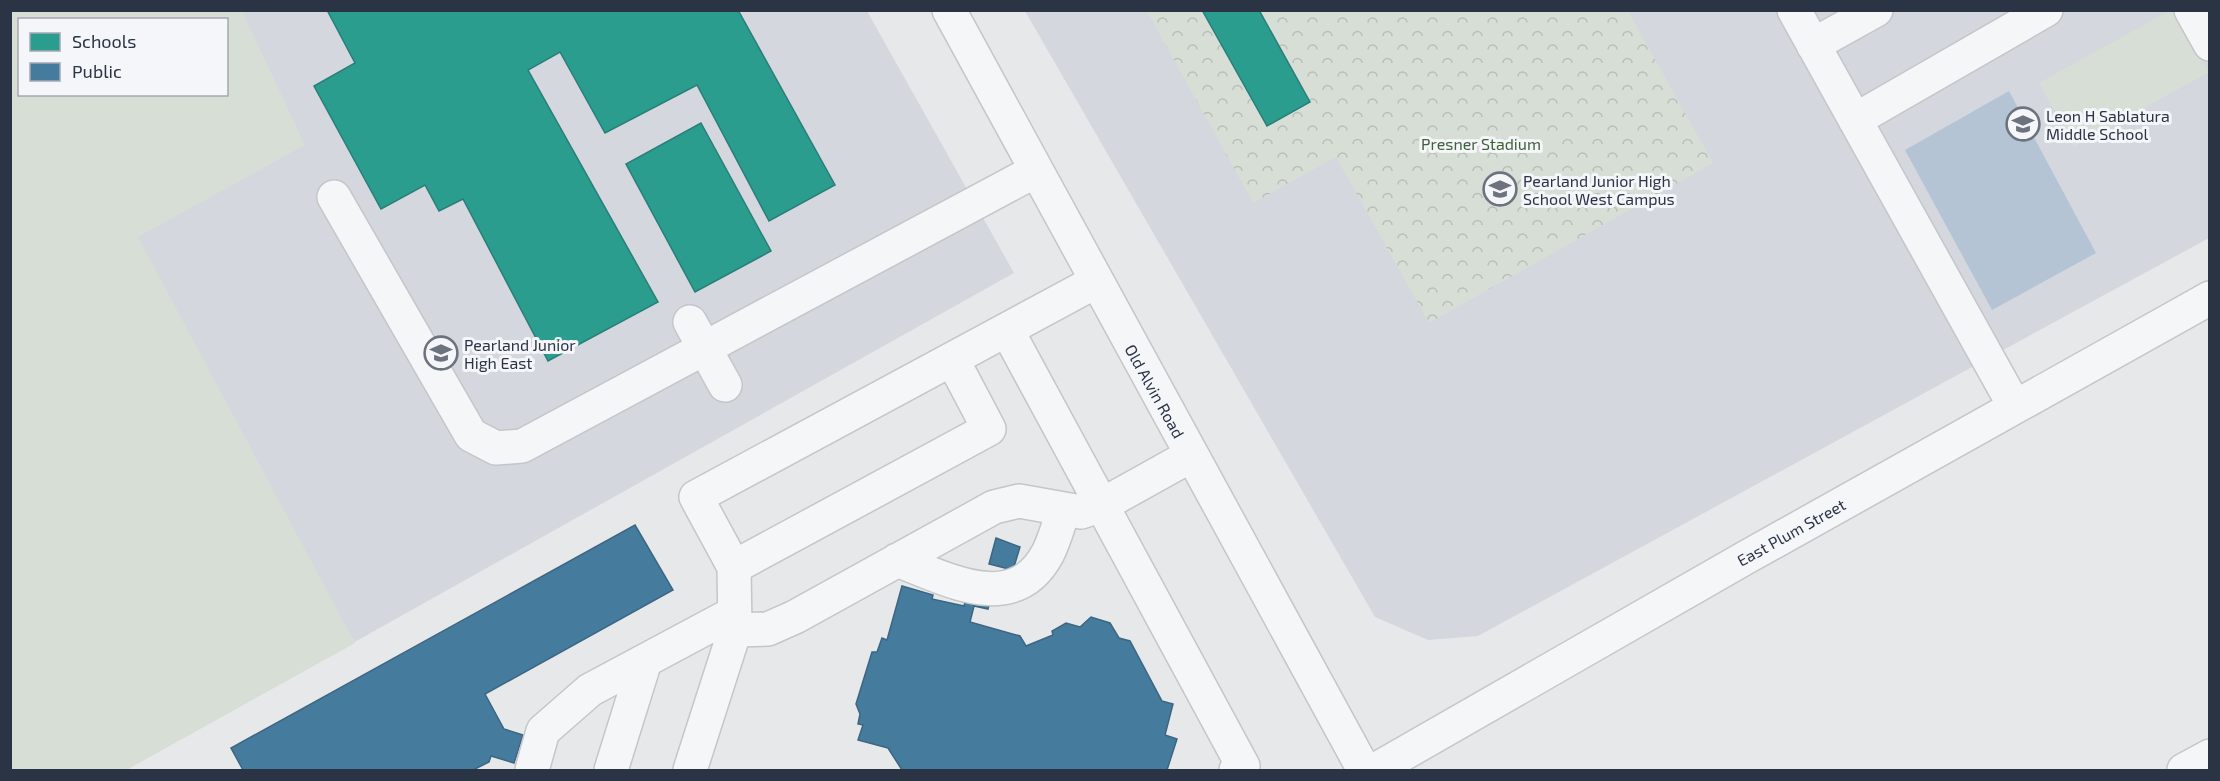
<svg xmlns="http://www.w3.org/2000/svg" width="2220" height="781" font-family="'Exo 2',sans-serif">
<defs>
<pattern id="park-crowns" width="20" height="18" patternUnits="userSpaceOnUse" patternTransform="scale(1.5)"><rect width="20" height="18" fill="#d6ded6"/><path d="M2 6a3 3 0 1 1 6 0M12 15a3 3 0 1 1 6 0" fill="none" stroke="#b8bfb9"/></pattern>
</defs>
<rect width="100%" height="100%" fill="#e6e8ea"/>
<path fill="#d4d7dd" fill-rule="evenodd" d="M 10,11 L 867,11 L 1014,273 L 126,770 L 11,770 ZM 20,20 L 226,20 L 226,94 L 20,94 Z
M 1025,11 L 2209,11 L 2209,238 L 1478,636 L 1428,640 L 1375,617 Z"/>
<path fill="#d6ded6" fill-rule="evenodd" d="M 10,11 L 242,11 L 305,145 L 138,237 L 355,643 L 126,770 L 11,770 ZM 20,20 L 226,20 L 226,94 L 20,94 Z
M 2169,11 L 2174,11 L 2209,72 L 2074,147 L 2039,83 Z"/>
<path fill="url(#park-crowns)" d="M 1147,11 L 1628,11 L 1713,163 L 1429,323 L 1336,157 L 1253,203 Z"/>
<path fill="#b4c4d5" d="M 2009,91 L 2096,253 L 1992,310 L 1905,150 Z"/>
<path fill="#2a9d8f" stroke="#2a7e79" stroke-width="1.5" d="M 327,10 L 738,10 L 835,185 L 769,221 L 697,85 L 605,133 L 560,52 L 528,70 L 658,302 L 548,361 L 463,199 L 439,211 L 425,185 L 381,209 L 314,86 L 355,63 Z
M 1202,10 L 1259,10 L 1310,102 L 1267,126 Z
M 701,123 L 771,251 L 695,292 L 626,164 Z"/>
<path fill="#457b9d" stroke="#3d6683" stroke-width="1.5" d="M 635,525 L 673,590 L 485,694 L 504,729 L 523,735 L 514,763 L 491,756 L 489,762 L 473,770 L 243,770 L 231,748 Z
M 996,538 L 1020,547 L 1013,570 L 989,564 Z
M 963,569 L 995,579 L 988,609 L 974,606 L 970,622 L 1020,636 L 1026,646 L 1053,635 L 1052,631 L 1066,623 L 1080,627 L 1091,617 L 1110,623 L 1119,638 L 1130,641 L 1162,701 L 1173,704 L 1165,735 L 1177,739 L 1167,770 L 902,770 L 888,748 L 858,740 L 863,725 L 858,724 L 860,714 L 856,704 L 872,652 L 877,652 L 882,638 L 887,640 L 902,586 L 933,595 L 932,599 L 964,606 L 965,602 L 952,599 Z"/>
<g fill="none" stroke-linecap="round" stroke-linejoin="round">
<defs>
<path id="minor" d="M 949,10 L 1364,770
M 1794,10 L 2015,407
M 2191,10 L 2210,44
M 1813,45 L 1876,10
M 1855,120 L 2046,10
M 334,197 L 471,435 L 496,448 L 522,446 L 1035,171
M 690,322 L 725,385
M 1007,330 L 1243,766 L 1236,770
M 897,560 C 947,579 1014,617 1048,553 C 1055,539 1059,523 1064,509
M 734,567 L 989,429 L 952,359
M 735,630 L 768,629 L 795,617 L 994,507 L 1019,501 L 1081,512 L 1102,505 L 1190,456
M 532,770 L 543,731 L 590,690 L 734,613
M 611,770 L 645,661
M 690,770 L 735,630 L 734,567 L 696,497 L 1095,282
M 1375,770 L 1745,558 L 2210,298
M 2184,770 L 2210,756"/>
</defs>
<use href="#minor" stroke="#c4c6c8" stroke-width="36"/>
<use href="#minor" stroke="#f5f6f7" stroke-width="33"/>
</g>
<defs>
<symbol id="school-ring" viewBox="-11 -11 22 22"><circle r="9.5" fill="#f4f6f9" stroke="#6c737f" stroke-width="1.5"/><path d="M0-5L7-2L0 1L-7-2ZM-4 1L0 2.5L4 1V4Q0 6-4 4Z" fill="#6c737f"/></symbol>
</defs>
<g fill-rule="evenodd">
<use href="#school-ring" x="2004" y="105" width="38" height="38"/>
<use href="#school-ring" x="1481" y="170" width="38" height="38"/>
<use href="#school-ring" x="422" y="334" width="38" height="38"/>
</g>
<g text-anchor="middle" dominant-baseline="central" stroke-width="6" stroke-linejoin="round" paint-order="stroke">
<g font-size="16" fill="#2b3445" stroke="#f4f6f9" text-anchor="start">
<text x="2046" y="115">Leon H Sablatura<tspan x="2046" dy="18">Middle School</tspan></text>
<text x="1523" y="180">Pearland Junior High<tspan x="1523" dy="18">School West Campus</tspan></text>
<text x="464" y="344">Pearland Junior<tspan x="464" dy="18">High East</tspan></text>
</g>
<g font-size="16" fill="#3f6138" stroke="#f4f6f9">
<text x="1481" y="143">Presner Stadium</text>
</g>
<g font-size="16" fill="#2b3445" stroke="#f4f6f9">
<text transform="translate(1155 391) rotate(61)">Old Alvin Road</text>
<text transform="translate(1791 532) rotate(-29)">East Plum Street</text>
</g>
</g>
<rect width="2220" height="781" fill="none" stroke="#2b3445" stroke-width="24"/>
<rect x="18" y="18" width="210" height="78" fill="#f4f6f9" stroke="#a4a8b1" stroke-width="1.5"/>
<rect x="30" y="33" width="30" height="18" fill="#2a9d8f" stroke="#a4a8b1" stroke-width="1.5"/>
<text x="72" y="48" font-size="18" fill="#2b3445">Schools</text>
<rect x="30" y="63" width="30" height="18" fill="#457b9d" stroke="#a4a8b1" stroke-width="1.5"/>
<text x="72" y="78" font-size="18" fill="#2b3445">Public</text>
</svg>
